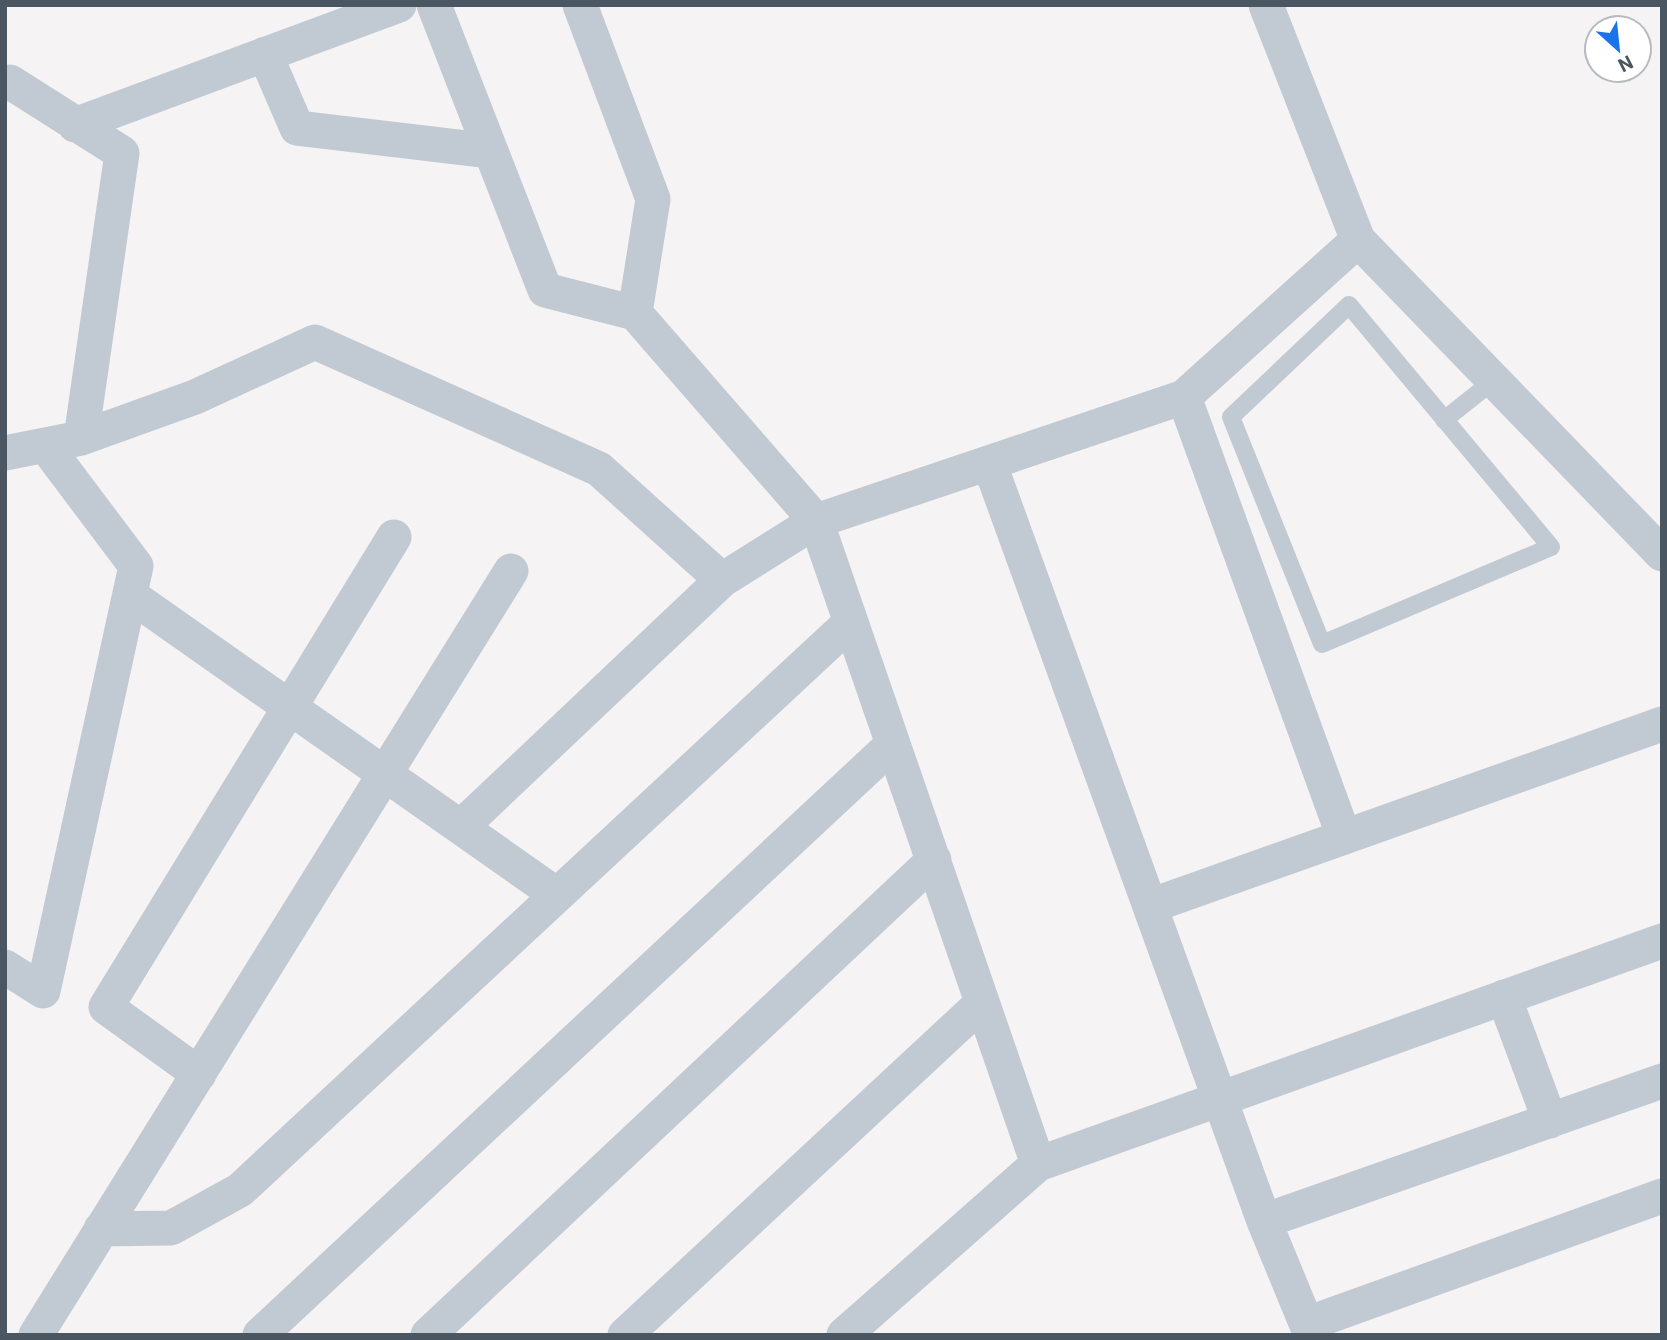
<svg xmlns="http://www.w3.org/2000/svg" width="1667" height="1340" font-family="Roboto,sans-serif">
<rect width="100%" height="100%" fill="#f5f3f3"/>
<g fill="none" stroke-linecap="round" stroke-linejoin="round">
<path stroke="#c1cad2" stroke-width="18" d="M 1349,305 L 1551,547 L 1322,644 L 1231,417 Z
M 1444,420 L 1493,381"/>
<path stroke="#c1cad2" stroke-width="35" d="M 434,5 L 545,290 L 635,313 L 816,521 L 1038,1164
M 580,5 L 653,199 L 635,313
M 1266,5 L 1358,240 L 1662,554
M 265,54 L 297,128 L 491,151
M 5,84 L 10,82 L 122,153 L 81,438
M 75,125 L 399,5
M 1184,397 L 1344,837
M 5,453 L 81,438 L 195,397 L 315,342 L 599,469 L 722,580
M 990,465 L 1264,1221 L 1311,1335
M 130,595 L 557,895
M 462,826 L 722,580 L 816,521 L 1184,397 L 1358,240
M 1150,906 L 1662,724
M 5,967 L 43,991 L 136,566 L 45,445
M 1504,997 L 1550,1121
M 199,1074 L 106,1007 L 394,537
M 1264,1221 L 1662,1081
M 101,1229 L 171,1228 L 240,1190 L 851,622
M 1307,1324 L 1662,1196
M 36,1335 L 511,571
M 260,1335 L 893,744
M 428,1335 L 934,860
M 625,1335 L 981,1004
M 844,1335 L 1038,1164 L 1662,941"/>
</g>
<rect width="1667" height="1340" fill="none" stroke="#4a5661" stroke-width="14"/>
<g transform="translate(1618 49) rotate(153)"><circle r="33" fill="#ffffff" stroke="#b7bbc0" stroke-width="2"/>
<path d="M0-5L12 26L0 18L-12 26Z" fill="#1a73e8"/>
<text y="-10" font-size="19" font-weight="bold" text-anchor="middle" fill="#4a5661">N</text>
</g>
</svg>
